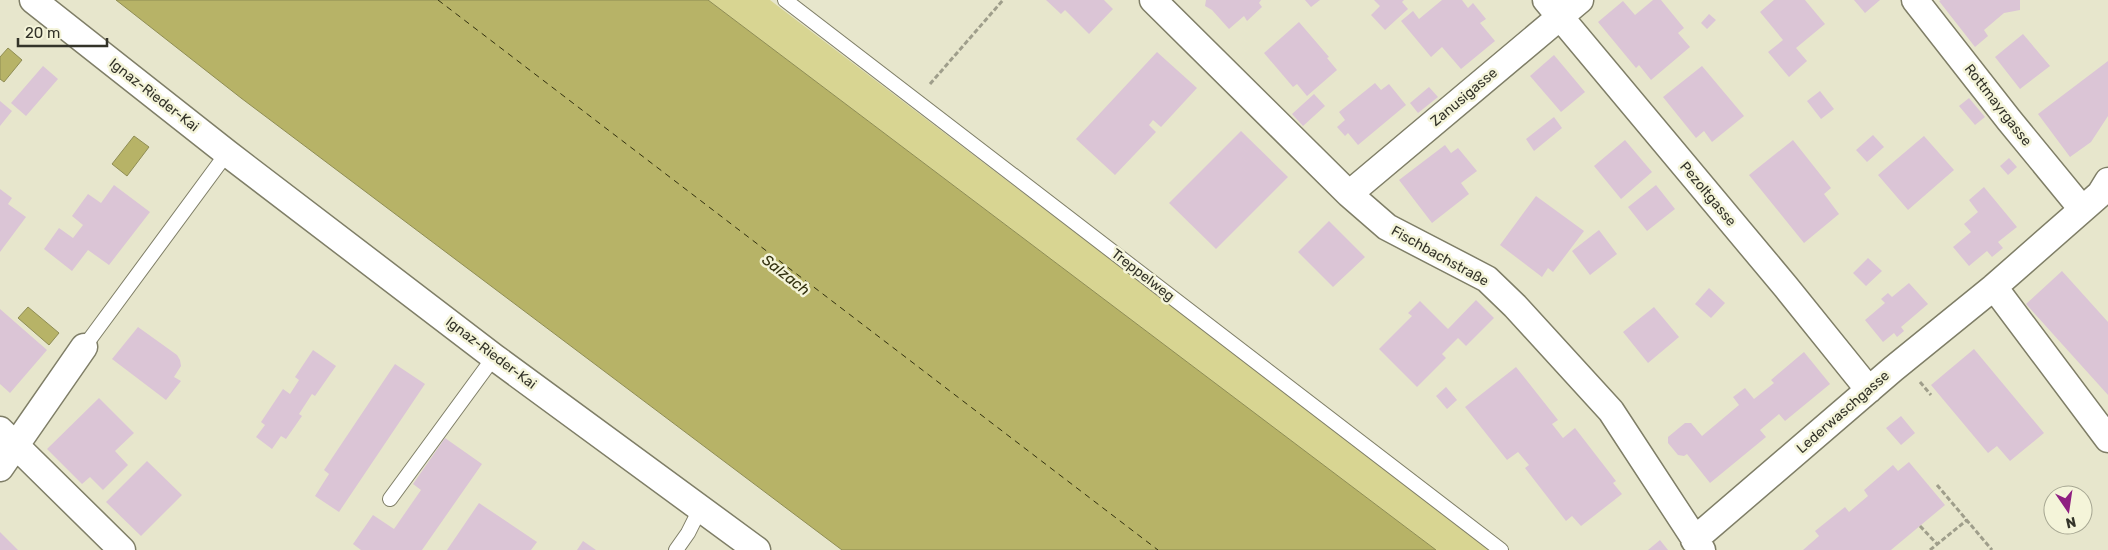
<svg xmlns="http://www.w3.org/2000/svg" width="2108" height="550" font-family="Rubik,sans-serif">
<rect width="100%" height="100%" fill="#e7e6cc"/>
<path fill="#d8d592" d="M 708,0 L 770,0 L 1492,550 L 1436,550 Z"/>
<path fill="#b7b367" stroke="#8f8d54" d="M 116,0 L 708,0 L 1436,550 L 842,550 L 241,98 Z
M 8,48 L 22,60 L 4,82 L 0,79 L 0,57 Z
M 134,136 L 149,147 L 127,176 L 112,164 Z
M 28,307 L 59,333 L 49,345 L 18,318 Z"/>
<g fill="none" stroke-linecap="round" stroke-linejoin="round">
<path stroke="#32300e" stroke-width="1" stroke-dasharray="6 5" stroke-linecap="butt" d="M 438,0 L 1158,550"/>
</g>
<path fill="#dbc5d6" d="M 1046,0 L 1104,0 L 1113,9 L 1089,34 L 1065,10 L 1061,14 Z
M 1206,0 L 1261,0 L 1259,3 L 1262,7 L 1247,21 L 1244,16 L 1229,29 L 1212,10 L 1205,6 Z
M 1305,0 L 1320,0 L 1311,7 Z
M 1374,0 L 1404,0 L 1402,2 L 1408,9 L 1385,30 L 1371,15 L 1380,6 Z
M 1442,0 L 1462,0 L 1468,8 L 1473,3 L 1486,19 L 1480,23 L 1495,41 L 1461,69 L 1442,47 L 1431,57 L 1401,21 L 1413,11 L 1419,19 Z
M 1653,0 L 1661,0 L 1684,28 L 1678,33 L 1690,47 L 1651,80 L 1639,65 L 1636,68 L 1598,22 L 1623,1 L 1635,15 Z
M 1774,0 L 1805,0 L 1825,24 L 1796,48 L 1807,61 L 1789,77 L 1768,52 L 1783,40 L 1760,12 Z
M 1854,0 L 1880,0 L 1865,13 Z
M 1941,0 L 2020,0 L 2020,10 L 2004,13 L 1984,30 L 1988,36 L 1975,47 L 1939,1 Z
M 1709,14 L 1716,20 L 1707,29 L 1701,23 Z
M 1299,22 L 1329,57 L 1327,58 L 1337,70 L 1307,96 L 1297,84 L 1293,87 L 1264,53 Z
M 2023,34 L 2050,66 L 2020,89 L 1995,57 Z
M 1157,52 L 1197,88 L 1161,127 L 1153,120 L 1149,125 L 1156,132 L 1115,175 L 1076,139 Z
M 1554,55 L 1585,92 L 1561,112 L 1530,76 Z
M 2108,61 L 2108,116 L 2091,142 L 2070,157 L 2038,114 Z
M 43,66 L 58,79 L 26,116 L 11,103 Z
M 1702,66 L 1744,116 L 1712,142 L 1704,131 L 1696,138 L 1663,97 Z
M 1375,83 L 1381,90 L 1389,84 L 1406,105 L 1358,145 L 1348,133 L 1345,136 L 1337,127 L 1345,120 L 1339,112 Z
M 1429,87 L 1438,97 L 1418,113 L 1410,103 Z
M 1820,91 L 1834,109 L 1821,119 L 1807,101 Z
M 1314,94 L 1325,106 L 1303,126 L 1292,114 Z
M 1969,98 L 1985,117 L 1975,125 L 1959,106 Z
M 0,101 L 12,111 L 0,126 Z
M 1554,117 L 1562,128 L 1534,151 L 1526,139 Z
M 1241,131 L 1288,177 L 1216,249 L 1169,203 Z
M 1873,135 L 1884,147 L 1867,162 L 1856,150 Z
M 1924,136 L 1954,170 L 1908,210 L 1878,175 Z
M 1625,140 L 1652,172 L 1621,199 L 1594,166 Z
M 1793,140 L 1831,188 L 1824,194 L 1839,214 L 1804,243 L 1749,175 Z
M 1445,145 L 1451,153 L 1458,148 L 1477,171 L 1461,183 L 1469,194 L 1432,223 L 1399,180 Z
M 2009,158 L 2017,167 L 2008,175 L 2000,166 Z
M 114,185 L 150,212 L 109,265 L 88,250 L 72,271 L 44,249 L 59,228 L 73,238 L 83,225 L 72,216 L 88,194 L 101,203 Z
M 1656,185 L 1675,209 L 1647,231 L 1628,207 Z
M 1984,187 L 2017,227 L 1998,242 L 2003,248 L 1992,257 L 1987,251 L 1969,266 L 1953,247 L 1971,232 L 1964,224 L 1978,212 L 1969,200 Z
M 0,189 L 12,198 L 8,204 L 26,217 L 0,252 Z
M 1536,196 L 1584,231 L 1553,272 L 1548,268 L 1542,277 L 1500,245 Z
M 1329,221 L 1365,257 L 1333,287 L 1298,252 Z
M 1599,230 L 1617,254 L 1590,275 L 1572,251 Z
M 1868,258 L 1882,271 L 1866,286 L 1853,273 Z
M 2062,271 L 2108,322 L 2108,395 L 2026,304 Z
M 1909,283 L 1928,304 L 1901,327 L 1904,331 L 1897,337 L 1894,333 L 1883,342 L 1865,320 L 1885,303 L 1881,299 L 1888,293 L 1892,297 Z
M 1709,288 L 1725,303 L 1711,318 L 1695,304 Z
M 1476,300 L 1494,318 L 1466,346 L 1458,338 L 1442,354 L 1446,358 L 1417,387 L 1379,349 L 1412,316 L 1408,313 L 1420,301 L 1448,329 Z
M 1654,307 L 1679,337 L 1648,363 L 1623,332 Z
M 0,309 L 47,350 L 10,393 L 0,384 Z
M 138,327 L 177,355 L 180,360 L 181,366 L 174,377 L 181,381 L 166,400 L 112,359 Z
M 1974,349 L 2044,433 L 2010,461 L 1997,446 L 1988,453 L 1931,385 Z
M 313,350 L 336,366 L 315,396 L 312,394 L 299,414 L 302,416 L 286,439 L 281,436 L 272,449 L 256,437 L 265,425 L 261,422 L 283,389 L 290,394 L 299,380 L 295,377 Z
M 1804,352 L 1830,384 L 1785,421 L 1779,414 L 1760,430 L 1766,437 L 1710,483 L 1687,454 L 1684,456 L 1678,455 L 1668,443 L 1668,437 L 1685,423 L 1691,423 L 1702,436 L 1739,405 L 1733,397 L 1745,388 L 1754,399 L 1774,383 L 1771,380 Z
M 395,364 L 425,384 L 339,512 L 315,496 L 329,474 L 324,470 Z
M 1516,367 L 1558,420 L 1552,424 L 1563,438 L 1575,428 L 1616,481 L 1613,483 L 1622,494 L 1581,526 L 1572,516 L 1566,521 L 1525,468 L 1529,465 L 1518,452 L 1507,460 L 1465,407 Z
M 1446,387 L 1457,400 L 1447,409 L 1436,396 Z
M 99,398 L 134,433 L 115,451 L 128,465 L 103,490 L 90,477 L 82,484 L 47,449 Z
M 1901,416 L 1915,433 L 1901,445 L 1886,428 Z
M 445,438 L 482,464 L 422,550 L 361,550 L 353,544 L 373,515 L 394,529 L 421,490 L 413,484 Z
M 147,461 L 182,495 L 141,536 L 106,502 Z
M 1909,462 L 1945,505 L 1891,550 L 1803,550 L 1819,536 L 1815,531 L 1845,507 L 1849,512 L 1868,496 L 1864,490 L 1893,465 L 1898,471 Z
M 479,503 L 537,542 L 531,550 L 447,550 Z
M 0,532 L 18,550 L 0,550 Z
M 1660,540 L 1668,550 L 1648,550 Z
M 583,541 L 596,550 L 577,550 Z"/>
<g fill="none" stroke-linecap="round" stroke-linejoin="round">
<defs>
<path id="service" d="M 785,0 L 1501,550
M 84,347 L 227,153
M 390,499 L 494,357
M 676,550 L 688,533 L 701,507"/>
<path id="minor" d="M 33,0 L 227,153 L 494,357 L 757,550
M 1153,0 L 1349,194 L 1387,227 L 1487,279 L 1515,306 L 1611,411 L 1702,550
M 1546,0 L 1786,287 L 1869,390
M 1915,0 L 2009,120 L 2082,209
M 1349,194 L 1580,0
M 1994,287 L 2108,439
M 0,430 L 122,550
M 0,468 L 84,347
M 1694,540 L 1893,369 L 1994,287 L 2100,194 L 2108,181"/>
</defs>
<use href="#service" stroke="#7f7e67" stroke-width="16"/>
<use href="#minor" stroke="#7f7e67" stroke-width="29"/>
<path stroke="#9f9e8b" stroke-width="3" stroke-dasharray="5 2.5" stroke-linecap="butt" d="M 930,84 L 1003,0
M 1920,382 L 1931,395
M 1937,485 L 1992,550
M 1920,526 L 1937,544
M 1930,550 L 1967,520"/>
<use href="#service" stroke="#fff" stroke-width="14"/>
<use href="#minor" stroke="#fff" stroke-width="26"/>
</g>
<g text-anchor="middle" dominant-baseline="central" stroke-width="5" stroke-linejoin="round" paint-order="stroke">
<g font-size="14" fill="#333329" stroke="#f4f4d9">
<text transform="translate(154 95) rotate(38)">Ignaz-Rieder-Kai</text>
<text transform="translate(1464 97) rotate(-40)">Zanusigasse</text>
<text transform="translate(1998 105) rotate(52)">Rottmayrgasse</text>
<text transform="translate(1708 194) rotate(50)">Pezoltgasse</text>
<text transform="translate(1440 256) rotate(29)">Fischbachstraße</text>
<text transform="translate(1143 275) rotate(38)">Treppelweg</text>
<text transform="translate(491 353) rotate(37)">Ignaz-Rieder-Kai</text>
<text transform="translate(1843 412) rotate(-41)">Lederwaschgasse</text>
</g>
<g font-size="15" font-style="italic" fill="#32300e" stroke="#f4f4d9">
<text transform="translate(786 275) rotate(38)">Salzach</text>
</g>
</g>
<g transform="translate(2068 510) rotate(167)"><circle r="24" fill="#f4f4d9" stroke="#a7a793"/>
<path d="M0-4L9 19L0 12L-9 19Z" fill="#8f1f81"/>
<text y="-8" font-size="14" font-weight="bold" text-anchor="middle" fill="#333329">N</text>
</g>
<path d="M18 38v8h89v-8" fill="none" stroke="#333329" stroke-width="2.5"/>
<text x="25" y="38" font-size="15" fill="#333329" stroke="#f4f4d9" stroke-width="4" paint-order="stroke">20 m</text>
</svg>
